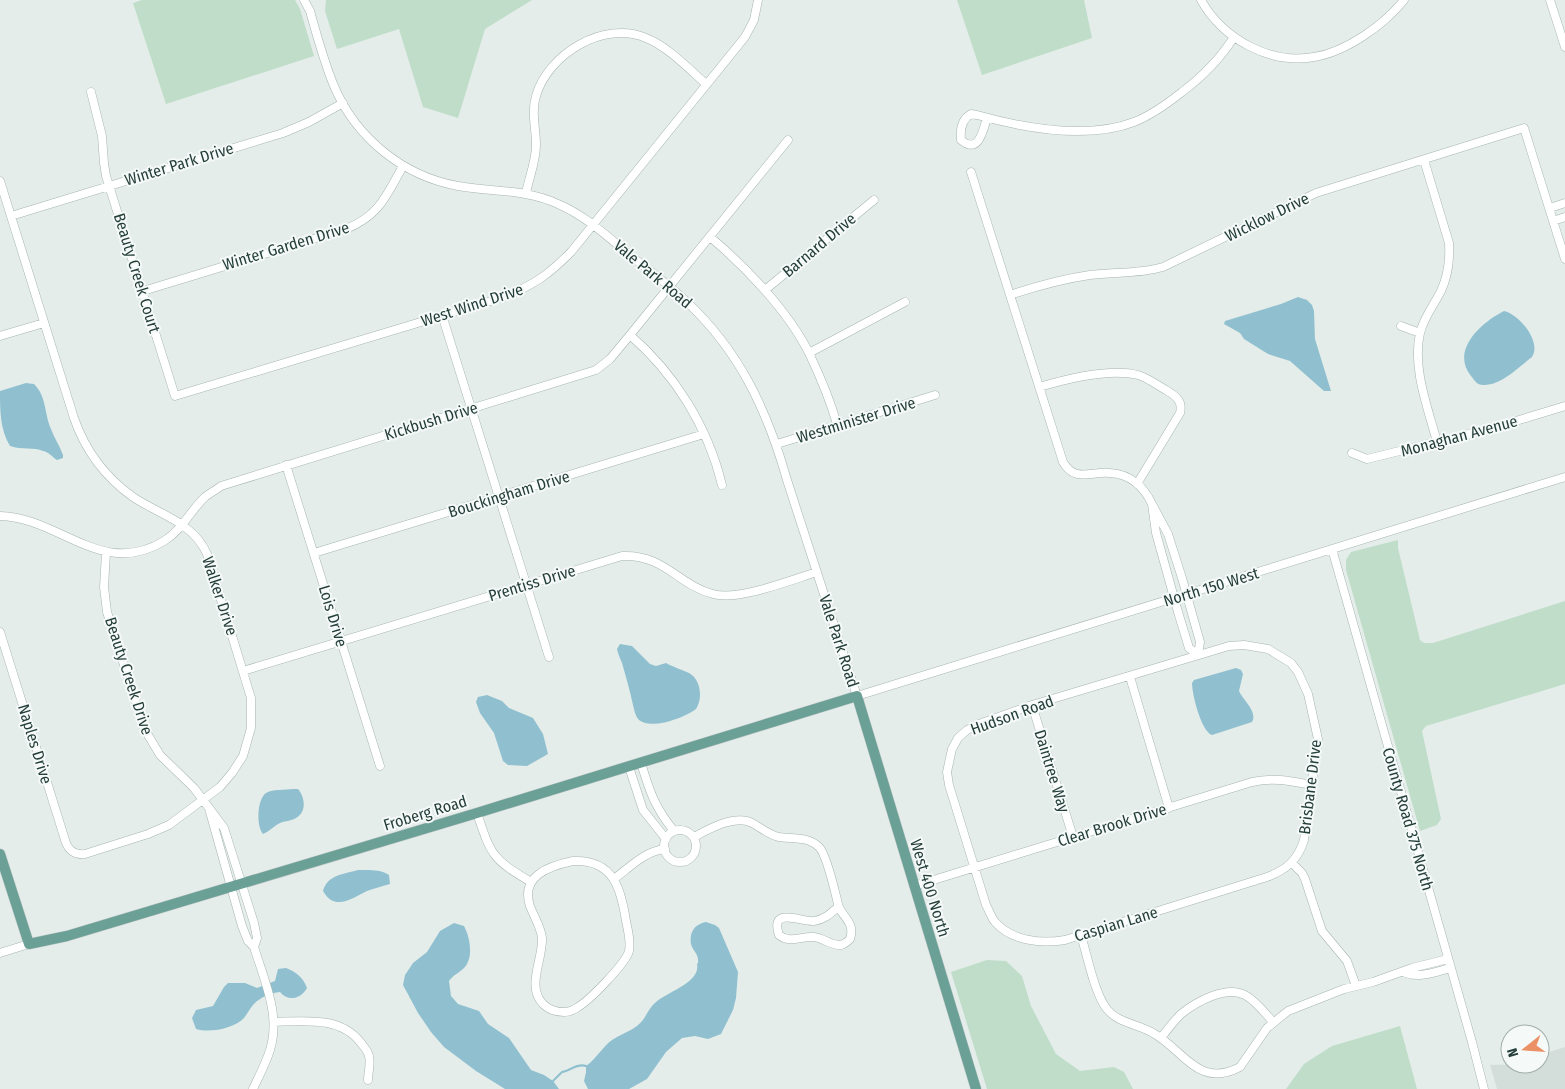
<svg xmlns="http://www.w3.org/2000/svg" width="1565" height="1089" font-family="'Fira Sans Condensed',sans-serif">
<rect width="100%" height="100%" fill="#e4edea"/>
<path fill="#d3ddd9" d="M 1565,1047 L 1565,1089 L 1497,1089 L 1490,1065 L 1540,1064 L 1540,1055 Z"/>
<path fill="#bfddc9" d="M 142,0 L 295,0 L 300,9 L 314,56 L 166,104 L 133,3 Z
M 326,0 L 532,0 L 485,29 L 458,118 L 423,107 L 399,29 L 337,49 L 325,11 Z
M 957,0 L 1084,0 L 1092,38 L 982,75 Z
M 1398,540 L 1398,548 L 1420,640 L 1424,643 L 1433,643 L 1565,601 L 1565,684 L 1426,726 L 1422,731 L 1441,819 L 1437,825 L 1420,831 L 1346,570 L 1346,560 L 1351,552 Z
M 987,960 L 1006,961 L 1022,976 L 1031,1006 L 1056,1054 L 1080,1071 L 1114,1067 L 1124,1072 L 1133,1089 L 987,1089 L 951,972 Z
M 1400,1026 L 1417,1089 L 1286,1089 L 1304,1064 L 1332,1046 Z"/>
<path fill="#90c0cf" d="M 1298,297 L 1307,300 L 1312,305 L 1314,311 L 1315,339 L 1331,391 L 1324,391 L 1290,361 L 1268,354 L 1244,339 L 1240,333 L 1224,324 L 1225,321 L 1281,304 Z
M 1504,311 C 1519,314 1542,342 1532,357 C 1519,367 1501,386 1483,385 C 1477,385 1475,381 1471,376 C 1450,350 1482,322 1504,311 Z
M 26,383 L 34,384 C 47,397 44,413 51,429 C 54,438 60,446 63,455 L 63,458 L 57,460 C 52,457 49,452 43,451 C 34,447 22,450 10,446 C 0,430 0,410 0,391 Z
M 620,644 L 632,646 L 650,664 L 656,666 L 666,663 C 675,668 681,669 689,673 C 701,679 703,699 696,709 C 684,718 650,731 638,719 C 635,715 634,709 633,705 C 630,691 626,677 622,663 C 620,658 618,654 617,649 Z
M 1236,668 L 1241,670 L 1243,674 L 1239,691 C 1243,700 1258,712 1252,722 L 1212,735 C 1201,731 1192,694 1192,683 L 1194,680 Z
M 487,695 L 502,701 L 509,708 L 533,718 L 543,734 L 548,754 L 527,766 L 508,765 L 503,761 L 494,733 L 480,713 L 476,702 L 478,697 Z
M 293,789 L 298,789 C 305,797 307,812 296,818 C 291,821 285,821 280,823 C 274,826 270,831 263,834 C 256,826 257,799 266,793 C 272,789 286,790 293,789 Z
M 358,870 C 369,870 380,869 389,875 L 390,884 C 383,886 375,888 367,891 C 352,898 335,912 323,891 C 327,875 344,874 358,870 Z
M 706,922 L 715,925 L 719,928 L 738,972 L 736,998 L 733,1010 L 721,1034 L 708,1039 L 695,1036 L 682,1038 L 666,1052 L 647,1079 L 629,1089 L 588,1089 L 584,1081 L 586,1072 L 586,1066 C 597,1059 604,1043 617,1037 C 626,1032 636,1029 643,1020 C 647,1014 650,1007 656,1002 C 667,992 701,982 697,964 L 698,963 C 699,953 693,952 691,944 C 689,932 695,924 706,922 Z
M 454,923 L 464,926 C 470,937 474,958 464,968 C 459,973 453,975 449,981 L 451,996 L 458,1004 L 479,1011 L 488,1024 L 509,1038 L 531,1070 L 544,1075 L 553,1081 L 559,1089 L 505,1089 L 476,1071 L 444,1047 L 431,1032 L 418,1013 L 403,985 L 405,975 L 413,963 L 427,952 L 440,931 Z
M 286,968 C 296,972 303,977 307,988 C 301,999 288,1002 280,992 C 270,993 259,998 253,1005 C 249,1010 247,1014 244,1018 C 233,1029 210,1033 196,1029 L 192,1018 L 196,1010 L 213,1006 L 224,987 L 228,983 L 245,983 L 257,988 L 275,981 L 278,969 Z"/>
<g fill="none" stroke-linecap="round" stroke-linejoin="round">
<path stroke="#90c0cf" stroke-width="2" d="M 553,1081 L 562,1072 C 570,1071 577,1063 586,1066"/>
<defs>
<path id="minor" d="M 304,0 L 310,11 C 317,36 324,62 334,86 C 356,138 403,176 458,186 C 492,192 526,189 558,204 C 586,216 608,237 631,256 C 650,271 669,285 687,302 C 740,352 767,410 787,480 L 857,696 L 1565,477
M 1201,0 C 1223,39 1270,65 1314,57 C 1346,52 1384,25 1404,0
M 1550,0 L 1565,47
M 91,92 L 102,136 L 104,163 L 106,176 L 175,396 L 504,297 C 535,284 547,276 571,252 L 745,37 L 754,20 L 758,0
M 987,118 C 983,130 979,155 961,140 C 960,130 962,119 971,114 L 977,115 C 1024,128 1087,140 1134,122 C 1152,115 1167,104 1182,92 C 1202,77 1220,59 1234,37
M 1424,160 L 1449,243 C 1450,260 1448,276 1441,291 C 1434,305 1424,317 1420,333 C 1412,368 1428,408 1437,442
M 971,172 L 1063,462 C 1075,483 1091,471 1110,473 C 1130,474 1144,487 1152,504
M 0,181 L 74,418 C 85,450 105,477 133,497 C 160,515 193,522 207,554 L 251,698 L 251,728 L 243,756 L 232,773 L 220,787 L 169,825 L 148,834 L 85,854 C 76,855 70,852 66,843 L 0,632
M 526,193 C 529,178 536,161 536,145 C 536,128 531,112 536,96 C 548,54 604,20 646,38 C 667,46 689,69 706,84
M 1550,208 L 1565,203
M 11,216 L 283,133 L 309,122 L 343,103
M 1553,221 L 1565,217
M 710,237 C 746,267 788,311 809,353 C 820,376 830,400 837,424
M 765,290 L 874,200
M 143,291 L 346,229 C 380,215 386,196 403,166
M 1010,295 C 1037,286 1062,279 1090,275 C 1115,272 1139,274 1163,267 L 1316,193 L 1524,128 L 1565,259
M 442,315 L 549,657
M 1401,326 L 1420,333
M 630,335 C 675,374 708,427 722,485
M 0,336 L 44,323
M 809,353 L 905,302
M 1039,387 C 1066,379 1111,368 1138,375 C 1148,378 1157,385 1166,390 C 1176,396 1183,401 1180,413 L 1137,484
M 777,444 L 935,395
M 1352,453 L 1367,459 L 1493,428 L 1565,406
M 286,465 L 380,766
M 1152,504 L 1168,534 L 1182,578 L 1200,642 L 1198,655 L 1189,648 L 1178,612 L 1156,533 Z
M 0,516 C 59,517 102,579 164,541 C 182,530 190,511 205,497 C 210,493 216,490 221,486 L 596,370 L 610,359 L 630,335 L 788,140
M 1332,549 L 1472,1042 L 1484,1089
M 106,553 L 104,587 L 107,612 L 145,730 L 160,755 L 194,788 L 224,828 L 254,923 L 257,938 L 254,947 C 264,980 281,1015 270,1050 C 266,1063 259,1076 253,1089
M 314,553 L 704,434
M 1244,645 L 1268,649 L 1291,663 L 1298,672 L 1308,694 L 1318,739 L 1304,840 C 1298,860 1286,870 1267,877 L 1065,940 C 1041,944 1012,941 995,922 C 991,917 989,910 986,905 L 949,785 L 947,772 L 952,749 L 958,738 L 967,730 L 979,724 L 1032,705 L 1229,646 Z
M 243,671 L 622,556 C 664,554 678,585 713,594 C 739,601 791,580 817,572
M 1130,677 L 1169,808
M 1032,705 L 1073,837
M 641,763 C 650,792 654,806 674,831
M 629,767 L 643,810 L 666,839
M 210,812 L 242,926 L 248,941 L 254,947
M 477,813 C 491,855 492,859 531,882
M664 846a16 16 0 1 1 32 0a16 16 0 1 1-32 0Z
M 694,837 C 709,829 735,814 752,823 C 760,827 769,835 779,837 C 792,839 808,836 819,847 C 827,855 835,892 838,904 C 840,916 856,921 850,939 C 847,942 845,944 841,945 C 832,946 823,938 814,937 C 801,936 790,944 779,935 C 769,905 803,923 814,921 C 824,920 831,913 838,907
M 573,861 C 613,859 621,888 626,921 C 628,931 631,941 629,951 C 626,963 590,1000 578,1007 C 574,1010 569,1012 564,1012 C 556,1012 549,1010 543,1004 C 526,986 543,960 542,938 C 541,927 534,917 530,906 C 520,876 549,866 573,861 Z
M 1292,863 L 1302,873 L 1305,879 L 1322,931 L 1347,961 L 1356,986
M 614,879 C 630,867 645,851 665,849
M 914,886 L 1252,782 C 1273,777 1291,781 1312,785
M 1081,935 C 1087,955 1094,991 1106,1008 C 1117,1023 1138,1024 1153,1033 C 1184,1050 1198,1089 1240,1067 L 1267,1028 L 1288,1011 L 1344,989 L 1373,982 L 1412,968 L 1448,959
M 0,953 L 29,944
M 1403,972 C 1419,979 1434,972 1451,968
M 274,1022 C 304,1021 341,1016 361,1043 C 364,1047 368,1051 369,1056 C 371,1064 368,1072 368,1080
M 1161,1038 C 1167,1030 1174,1021 1181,1014 C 1196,1002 1226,985 1245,995 C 1256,1001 1265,1013 1273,1022"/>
<path id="major" d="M 0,854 L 29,944 L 67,936 L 477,813 L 857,696 L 976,1089"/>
</defs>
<use href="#minor" stroke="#a7b5b1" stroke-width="9"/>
<use href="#major" stroke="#c2c9c8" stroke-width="11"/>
<use href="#minor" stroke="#fff" stroke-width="8"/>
<use href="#major" stroke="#6ba097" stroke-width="10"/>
</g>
<g text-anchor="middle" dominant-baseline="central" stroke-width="4" stroke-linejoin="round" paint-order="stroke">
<g font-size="16" fill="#243e39" stroke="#f5f9f8">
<text transform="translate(179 164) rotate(-17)">Winter Park Drive</text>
<text transform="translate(1267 217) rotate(-26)">Wicklow Drive</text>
<text transform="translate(819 245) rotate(-40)">Barnard Drive</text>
<text transform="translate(286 246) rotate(-17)">Winter Garden Drive</text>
<text transform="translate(137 273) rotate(73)">Beauty Creek Court</text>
<text transform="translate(653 274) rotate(40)">Vale Park Road</text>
<text transform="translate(472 305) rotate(-18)">West Wind Drive</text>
<text transform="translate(856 420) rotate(-17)">Westminister Drive</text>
<text transform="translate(431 421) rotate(-17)">Kickbush Drive</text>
<text transform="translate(1459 436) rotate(-15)">Monaghan Avenue</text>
<text transform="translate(509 494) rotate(-17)">Bouckingham Drive</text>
<text transform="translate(532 583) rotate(-17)">Prentiss Drive</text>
<text transform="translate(1211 587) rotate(-17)">North 150 West</text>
<text transform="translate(220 596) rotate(72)">Walker Drive</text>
<text transform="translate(333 616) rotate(73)">Lois Drive</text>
<text transform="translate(839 641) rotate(72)">Vale Park Road</text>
<text transform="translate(129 676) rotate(72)">Beauty Creek Drive</text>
<text transform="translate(1012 715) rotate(-20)">Hudson Road</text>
<text transform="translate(35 744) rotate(73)">Naples Drive</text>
<text transform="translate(1052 771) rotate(73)">Daintree Way</text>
<text transform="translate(1310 787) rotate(-83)">Brisbane Drive</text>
<text transform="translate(425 813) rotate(-17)">Froberg Road</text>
<text transform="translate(1408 819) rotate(74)">County Road 375 North</text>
<text transform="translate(1112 825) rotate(-17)">Clear Brook Drive</text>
<text transform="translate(930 888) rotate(73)">West 400 North</text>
<text transform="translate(1116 924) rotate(-17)">Caspian Lane</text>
</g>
</g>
<g transform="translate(1525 1049) rotate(253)"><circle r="24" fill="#f5f9f8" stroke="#a1aeac"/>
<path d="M0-4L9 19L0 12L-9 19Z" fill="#eb9165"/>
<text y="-8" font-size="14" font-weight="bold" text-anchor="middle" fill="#243e39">N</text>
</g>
</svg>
